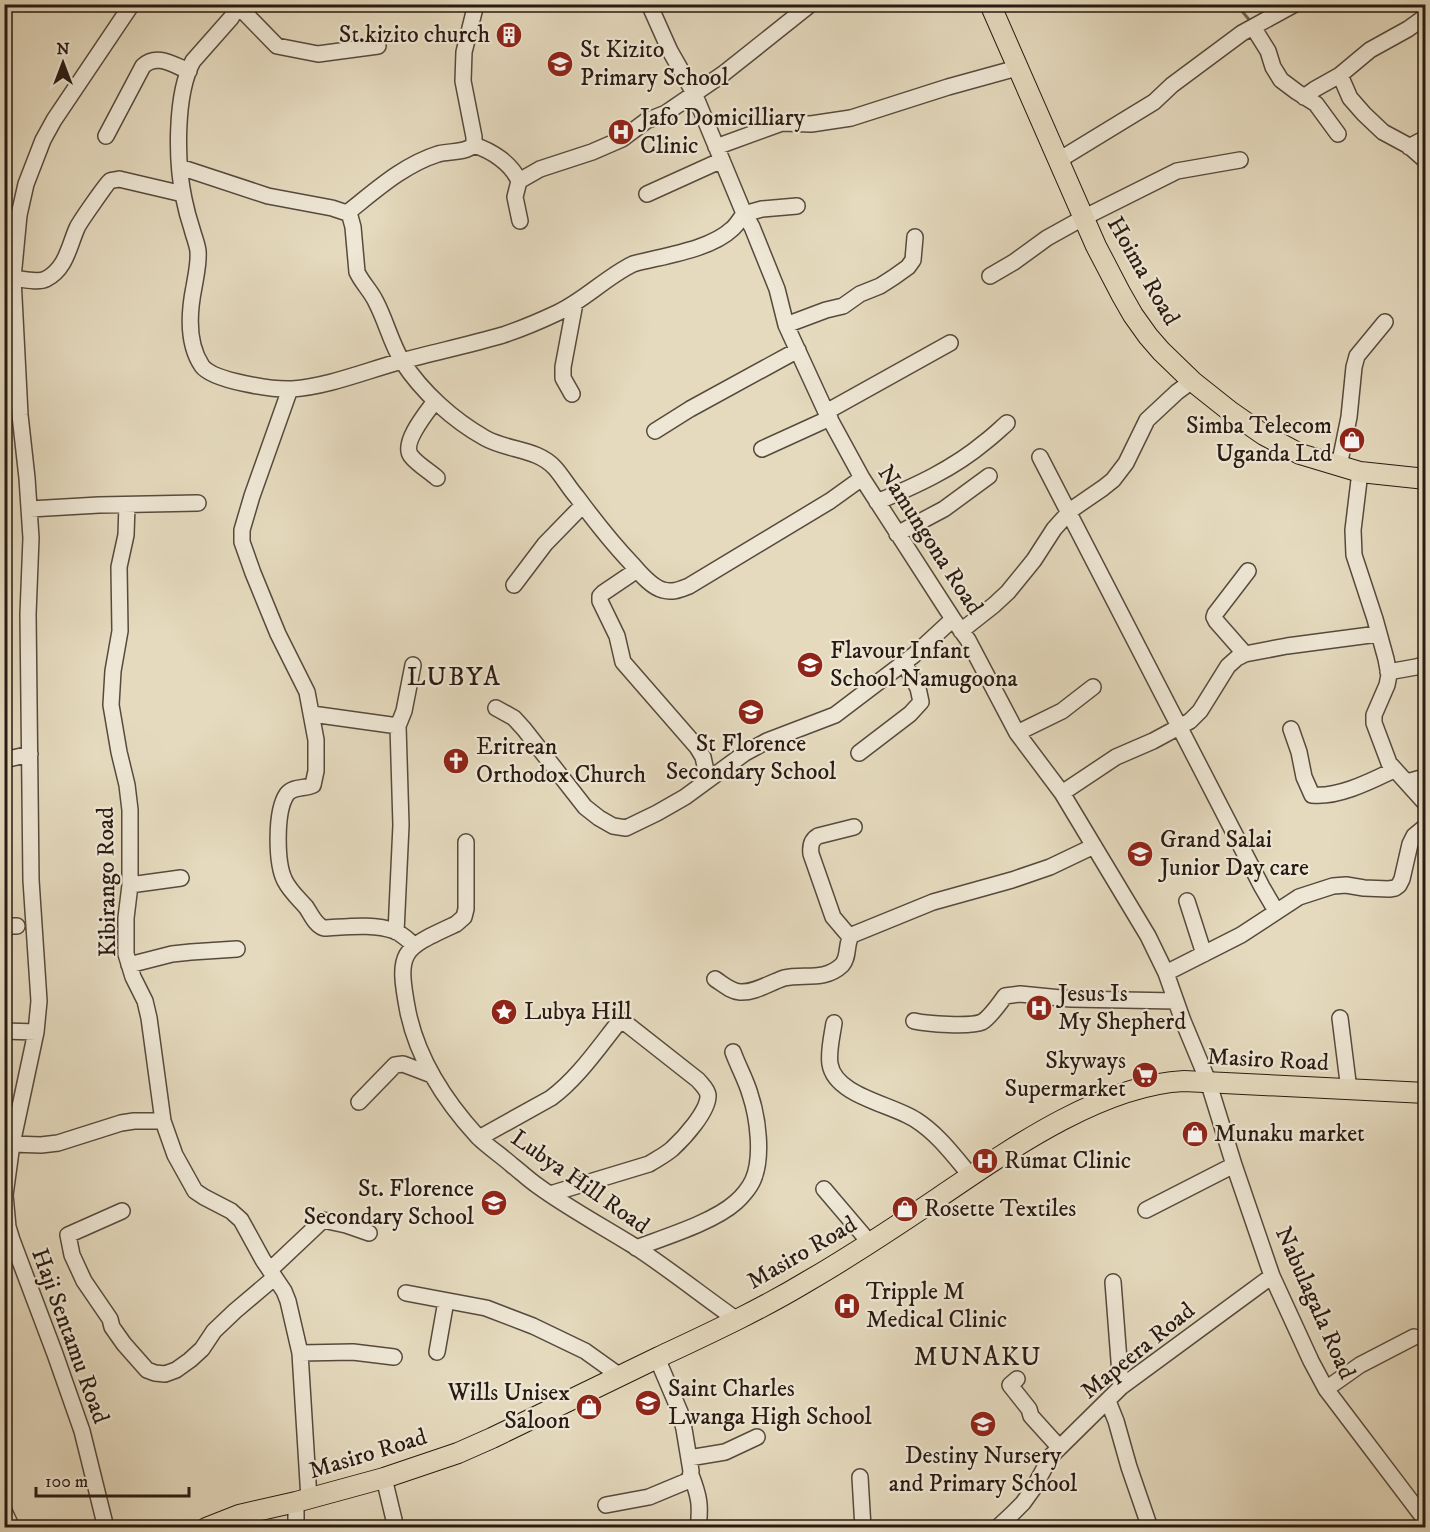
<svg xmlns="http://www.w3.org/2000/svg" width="1430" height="1532" font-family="'IM FELL DW Pica',serif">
<rect width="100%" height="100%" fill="#e5dabe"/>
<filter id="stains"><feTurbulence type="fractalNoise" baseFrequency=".00333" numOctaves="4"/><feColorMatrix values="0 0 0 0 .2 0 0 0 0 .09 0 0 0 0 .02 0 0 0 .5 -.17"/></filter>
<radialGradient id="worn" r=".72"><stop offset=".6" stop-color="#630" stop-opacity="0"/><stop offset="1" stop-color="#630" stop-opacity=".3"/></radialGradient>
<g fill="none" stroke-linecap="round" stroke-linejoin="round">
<path stroke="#736656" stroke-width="3" d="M 1236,4 L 1251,22"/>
<defs>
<path id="minor" d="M 239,4 L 231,18 L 193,61 C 175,94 176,162 184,199 C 186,209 189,220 192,229 C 194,237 197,243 198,251 C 199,263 196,275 194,287 C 189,312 187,344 202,366 C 213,381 274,390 292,389 C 330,386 365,371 402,361 C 435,352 469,345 503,335 C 521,329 540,321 557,313 C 585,300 606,277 633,264 C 662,256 710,250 732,229 C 737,225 740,219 744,214 L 762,209 L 797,206
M 649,4 L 670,51 L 694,93 L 743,211 L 752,227 L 777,289 L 786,325 L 826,412 L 862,478 L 953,619 L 968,640 L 1017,733 L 1062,793 L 1148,936 L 1166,973 L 1183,1021 L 1208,1081 L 1234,1165 L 1272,1276 L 1311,1361 L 1326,1389 L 1426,1521
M 238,6 L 277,46 L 318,54 L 378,46
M 1253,27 L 1295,4
M 1340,75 L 1350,98 L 1364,114 L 1383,132 L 1409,146 L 1426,161
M 1304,97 L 1315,89 L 1340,75 L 1370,50 L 1408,29 L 1426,16
M 106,136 L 143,66 C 157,53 173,65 189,71
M 474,145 C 492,151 511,163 519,181
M 716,147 L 782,123 L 811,124 L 851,118 L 948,87 L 1017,68
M 1409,147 L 1426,138
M 1059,160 L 1154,102 L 1172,85 L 1242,33 L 1253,27 L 1268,51 L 1273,67 L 1281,80 L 1297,92 L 1316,104 L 1338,134
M 180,167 L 268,196 L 332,208 L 347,213 L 350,216 L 353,227 L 357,272 C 362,283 371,291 376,302 C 386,321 391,343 402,361 C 422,392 453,420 485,438 C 508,451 537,448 555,468 C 563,477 569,488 577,497 C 594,520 612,543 632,564 C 640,573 651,587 663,590 C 673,593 681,589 689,586 L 830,501 L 862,478
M 647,194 L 722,160
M 347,213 C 375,191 403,165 438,154 C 449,151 465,153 474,145 L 474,137 L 463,81 L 464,52 L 476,4
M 520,221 L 515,197 L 519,181 L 540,169 L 592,152 L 622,139 L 646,121 L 666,113 L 723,74 L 811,4
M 990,276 L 1014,262 L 1047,238 L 1083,218 L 1177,171 L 1240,160
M 13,278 C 22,279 38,283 46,279 C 66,269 69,246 77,228 C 79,223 107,183 110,181 C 112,180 116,180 119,179 L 183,194
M 786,325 L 826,310 L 843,306 L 860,294 L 880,286 L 894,277 L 908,267 L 913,260 L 915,237
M 290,389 L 252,496 L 242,530 L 242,542 L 253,573 L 278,634 L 307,692 L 316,740 L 316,771 L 313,785 C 305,789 293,786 287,794 C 275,811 276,864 285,881 C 290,891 299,899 306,907 C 311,914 315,925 324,928 C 346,927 373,923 395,931 C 402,934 408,940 414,945
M 572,394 L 563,378 L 563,367 L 575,303
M 435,401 C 427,412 401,443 411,456 C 417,464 429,471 437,478
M 826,412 L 950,343
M 655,431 L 690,409 L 798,350
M 762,449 L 830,418
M 1040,457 L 1262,887 L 1276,911
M 1339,466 L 1349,417 L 1354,367 L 1357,356 L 1385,322
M 1360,472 L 1353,530 L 1354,555 L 1375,619 L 1386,659 L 1389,675 L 1387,685 L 1374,715 L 1374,723 L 1389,763 L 1426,804
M 877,502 C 915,486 953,469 985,442 C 993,436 999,430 1007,423
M 127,505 L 126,535 L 119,567 L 120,631 L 113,671 L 111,705 L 119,752 L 127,785 L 130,810 L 130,885 L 126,918 L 126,954 L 133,977 L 145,1001 L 149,1018 L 163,1121 L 175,1155 L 195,1191 L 204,1197 L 231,1211 L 241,1220 L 263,1260 L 284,1291 L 288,1301 L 300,1353 L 309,1499
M 30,509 L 99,505 L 198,503
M 897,534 L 944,509 L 989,476
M 637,570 L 603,593 L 600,596 L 600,601 L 617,636 L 623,662 L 697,747 L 703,757 L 708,780
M 514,585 L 545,544 L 583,505
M 961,631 L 994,605 L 1008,592 L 1034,560 L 1054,529 L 1071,510 L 1103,488 L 1113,480 L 1126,463 L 1147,420 L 1177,392 L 1192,381
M 1245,654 L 1216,621 L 1214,617 L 1215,614 L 1248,571
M 1388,672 L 1416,667 L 1426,664
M 496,708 L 514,718 L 524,729 L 585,807 L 599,818 L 613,826 L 626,828 L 657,813 L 685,797 L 745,753 L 767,741 L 835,715 L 914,655 L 953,619
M 312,714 L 398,726
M 1291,729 L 1299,752 L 1304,777 L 1312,795 C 1338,798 1371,781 1394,770
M 1017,733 L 1062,711 L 1093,687
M 859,753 L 910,714 L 921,702 L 918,688 L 904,663
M 4,760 L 30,754
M 1407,782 L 1421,778 L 1426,779
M 1062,793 L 1116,757 L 1153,741 L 1190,721 L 1200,711 L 1228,666 L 1237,658 L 1245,654 L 1287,646 L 1378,634
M 466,842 L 466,909 L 464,917 L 456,924 C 402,949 396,950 408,1012 C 418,1060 445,1101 478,1137 C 488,1147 502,1156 513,1166 C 521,1172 529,1180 538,1186 C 568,1208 602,1226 634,1246 C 669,1269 703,1296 737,1320
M 130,885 L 181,878
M 1187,901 L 1204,954
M 4,926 L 17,926
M 396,932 L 401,825 L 398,726 L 404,711 L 413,665
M 850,937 L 833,917 L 811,854 C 810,846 811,840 818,836 L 854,827
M 129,965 L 172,954 L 191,952 L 237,949
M 1166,973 L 1241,935 L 1299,897 L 1333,886 L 1346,885 L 1364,888 L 1389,889 L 1395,888 L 1399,885 L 1402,879 L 1410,844 L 1414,836 L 1426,826
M 715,979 C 723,984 730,991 740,992 C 755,993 769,983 784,978 C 803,973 824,982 842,965 C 850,956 845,943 852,935 L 933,902 L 1012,880 L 1050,867 L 1094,846
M 1340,1018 L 1349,1090
M 914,1021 C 927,1024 971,1027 982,1022 C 989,1018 1000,1003 1005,996 L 1020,994 L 1071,999 L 1176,1001
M 834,1023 C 832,1036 828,1052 830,1064 C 835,1096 892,1104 916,1120 C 938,1134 954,1156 971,1176
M 4,1031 L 36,1032
M 359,1102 L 395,1065 L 403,1064 L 432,1075
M 479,1138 L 551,1098 C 578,1078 598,1048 619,1022 L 623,1021 L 698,1080 C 702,1085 707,1089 708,1095 C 709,1111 683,1139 672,1149 C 665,1155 657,1159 649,1164 L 550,1194
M 12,1144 L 41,1145 L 58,1143 L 121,1123 L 134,1121 L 163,1121
M 824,1189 L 870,1243
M 1146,1210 L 1234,1165
M 122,1211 L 68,1235 L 72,1255 L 84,1281 L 110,1319 L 112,1327 L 124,1344 L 147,1370 L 155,1373 L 165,1374 L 176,1370 L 190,1360 L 202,1349 L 214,1331 L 235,1311 L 274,1278
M 636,1248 C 665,1237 714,1222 736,1202 C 742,1197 750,1187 753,1180 C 763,1157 758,1118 750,1094 C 746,1080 738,1066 733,1052
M 270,1270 L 323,1220 L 346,1225 L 369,1233
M 1113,1282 L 1121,1387
M 406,1293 L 486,1308 L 533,1326 L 585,1351 L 620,1376
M 437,1352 L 446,1301
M 300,1353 L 353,1352 L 394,1357
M 1017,1379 L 1010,1385 L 1029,1409 L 1031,1416 L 1059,1447
M 1326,1389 L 1360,1365 L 1414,1337
M 1108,1401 L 1116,1421 L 1129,1467 L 1150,1528
M 689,1458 L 725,1452 L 757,1437
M 691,1475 C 699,1496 701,1505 698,1528
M 860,1477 L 863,1528
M 384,1478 L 396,1528
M 296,1502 L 296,1528
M 606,1505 L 649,1497 L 685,1482 L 690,1478 L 691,1471 L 684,1429 L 680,1412 L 657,1358
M 4,1511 L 12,1528
M 106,1528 L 82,1431 L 55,1354 L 12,1240 L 8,1227 L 5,1195 L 12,1144 L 36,1032 L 39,1001 L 31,880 L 28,614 L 31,538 L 27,478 L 20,415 L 13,278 L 19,215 L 26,184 L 43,140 L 54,120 L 132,4
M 997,1528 L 1011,1515 L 1023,1503 L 1033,1489 L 1051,1456 L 1121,1387 L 1272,1276"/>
<path id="major" d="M 990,4 L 1096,246 L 1121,294 L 1133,315 L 1148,336 L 1161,351 L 1192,381 L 1231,412 L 1264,435 L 1300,454 L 1360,472 L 1426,479
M 206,1528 L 239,1515 L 296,1502 L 384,1478 L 458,1453 L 492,1438 C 548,1411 603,1384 659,1357 C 710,1333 760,1310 808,1281 C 853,1255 895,1227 938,1198 C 1006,1152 1100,1085 1184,1081 L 1426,1093"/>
</defs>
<use href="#minor" stroke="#574a3d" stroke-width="18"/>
<use href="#major" stroke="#281a12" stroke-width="22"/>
<use href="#minor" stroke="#eee7d5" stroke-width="15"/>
<use href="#major" stroke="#e5dabe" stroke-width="20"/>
</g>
<defs>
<symbol id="building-disc" viewBox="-11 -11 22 22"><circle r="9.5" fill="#8f2418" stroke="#eee7d5"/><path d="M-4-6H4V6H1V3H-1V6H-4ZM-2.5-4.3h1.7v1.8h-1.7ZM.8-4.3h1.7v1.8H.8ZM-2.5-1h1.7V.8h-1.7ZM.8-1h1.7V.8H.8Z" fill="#fff"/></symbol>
<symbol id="school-disc" viewBox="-11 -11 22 22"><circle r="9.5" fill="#8f2418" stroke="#eee7d5"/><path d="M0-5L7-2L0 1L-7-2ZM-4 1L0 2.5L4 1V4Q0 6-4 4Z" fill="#fff"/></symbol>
<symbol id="hospital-disc" viewBox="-11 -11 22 22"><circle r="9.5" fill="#8f2418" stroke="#eee7d5"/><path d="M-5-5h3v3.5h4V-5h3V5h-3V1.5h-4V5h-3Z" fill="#fff"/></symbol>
<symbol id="shop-disc" viewBox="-11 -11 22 22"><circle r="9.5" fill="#8f2418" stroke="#eee7d5"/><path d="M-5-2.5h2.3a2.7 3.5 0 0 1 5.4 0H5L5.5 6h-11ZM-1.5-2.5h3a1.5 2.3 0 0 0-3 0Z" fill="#fff"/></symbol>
<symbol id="church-disc" viewBox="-11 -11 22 22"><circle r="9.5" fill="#8f2418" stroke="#eee7d5"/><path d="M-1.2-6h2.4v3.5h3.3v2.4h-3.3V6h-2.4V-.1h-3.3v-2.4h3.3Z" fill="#fff"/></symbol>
<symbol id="sight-disc" viewBox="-11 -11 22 22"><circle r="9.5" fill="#8f2418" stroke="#eee7d5"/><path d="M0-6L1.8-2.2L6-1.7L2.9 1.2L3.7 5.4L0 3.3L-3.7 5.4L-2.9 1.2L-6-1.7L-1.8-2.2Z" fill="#fff"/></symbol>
<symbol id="supermarket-disc" viewBox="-11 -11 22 22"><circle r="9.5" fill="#8f2418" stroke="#eee7d5"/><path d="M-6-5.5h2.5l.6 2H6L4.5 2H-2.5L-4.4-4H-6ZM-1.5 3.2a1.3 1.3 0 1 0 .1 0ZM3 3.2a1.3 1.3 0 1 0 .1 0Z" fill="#fff"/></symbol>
</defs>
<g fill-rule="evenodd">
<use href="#building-disc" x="494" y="20" width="30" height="30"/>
<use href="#school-disc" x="545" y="49" width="30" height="30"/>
<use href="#hospital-disc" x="606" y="117" width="30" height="30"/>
<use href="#shop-disc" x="1337" y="425" width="30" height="30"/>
<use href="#school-disc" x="795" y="650" width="30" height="30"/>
<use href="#school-disc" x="736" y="697" width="30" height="30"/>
<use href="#church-disc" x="441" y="746" width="30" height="30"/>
<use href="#school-disc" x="1125" y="839" width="30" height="30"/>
<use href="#hospital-disc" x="1024" y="993" width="30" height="30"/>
<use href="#sight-disc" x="489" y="997" width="30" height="30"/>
<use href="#supermarket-disc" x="1130" y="1060" width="30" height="30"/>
<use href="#shop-disc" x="1180" y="1119" width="30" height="30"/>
<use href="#hospital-disc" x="970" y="1146" width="30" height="30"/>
<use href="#school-disc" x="479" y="1188" width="30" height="30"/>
<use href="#shop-disc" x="890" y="1194" width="30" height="30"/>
<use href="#hospital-disc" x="832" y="1291" width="30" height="30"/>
<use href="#school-disc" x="633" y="1388" width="30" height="30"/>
<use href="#shop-disc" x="574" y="1392" width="30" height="30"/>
<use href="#school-disc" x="968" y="1409" width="30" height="30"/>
</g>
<g text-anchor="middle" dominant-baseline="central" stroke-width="4.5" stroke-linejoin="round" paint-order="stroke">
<g font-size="24" fill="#281a12" stroke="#eee7d5" text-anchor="start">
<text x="490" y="35" text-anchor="end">St.kizito church</text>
<text x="580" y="50">St Kizito<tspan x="580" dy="28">Primary School</tspan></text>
<text x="640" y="118">Jafo Domicilliary<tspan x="640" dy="28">Clinic</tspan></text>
<text x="1332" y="426" text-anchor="end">Simba Telecom<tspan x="1332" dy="28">Uganda Ltd</tspan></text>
<text x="830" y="651">Flavour Infant<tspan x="830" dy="28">School Namugoona</tspan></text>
<text x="751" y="744" text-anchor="middle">St Florence<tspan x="751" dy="28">Secondary School</tspan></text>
<text x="476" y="747">Eritrean<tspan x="476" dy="28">Orthodox Church</tspan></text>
<text x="1160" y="840">Grand Salai<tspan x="1160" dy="28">Junior Day care</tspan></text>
<text x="1058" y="994">Jesus Is<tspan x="1058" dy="28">My Shepherd</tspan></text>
<text x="524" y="1012">Lubya Hill</text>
<text x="1126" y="1061" text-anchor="end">Skyways<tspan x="1126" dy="28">Supermarket</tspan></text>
<text x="1214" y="1134">Munaku market</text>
<text x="1004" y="1161">Rumat Clinic</text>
<text x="474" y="1189" text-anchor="end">St. Florence<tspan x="474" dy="28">Secondary School</tspan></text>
<text x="924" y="1209">Rosette Textiles</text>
<text x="866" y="1292">Tripple M<tspan x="866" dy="28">Medical Clinic</tspan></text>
<text x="668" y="1389">Saint Charles<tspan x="668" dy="28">Lwanga High School</tspan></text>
<text x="570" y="1393" text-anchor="end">Wills Unisex<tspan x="570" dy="28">Saloon</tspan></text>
<text x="983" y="1456" text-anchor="middle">Destiny Nursery<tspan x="983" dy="28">and Primary School</tspan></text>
</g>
<g font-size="24" fill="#281a12" stroke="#eee7d5">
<text transform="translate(1143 271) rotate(60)">Hoima Road</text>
<text transform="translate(930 540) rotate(57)">Namungona Road</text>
<text transform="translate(107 882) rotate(-91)">Kibirango Road</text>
<text transform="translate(1268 1060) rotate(3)">Masiro Road</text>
<text transform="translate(580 1182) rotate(35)">Lubya Hill Road</text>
<text transform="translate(802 1253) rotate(-30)">Masiro Road</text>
<text transform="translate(1315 1303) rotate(66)">Nabulagala Road</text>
<text transform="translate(70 1336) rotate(70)">Haji Sentamu Road</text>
<text transform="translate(1138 1351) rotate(-39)">Mapeera Road</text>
<text transform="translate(368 1454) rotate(-17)">Masiro Road</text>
</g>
<g font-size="26" letter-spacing="1.5" fill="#281a12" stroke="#eee7d5">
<text x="454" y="677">LUBYA</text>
<text x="978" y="1357">MUNAKU</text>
</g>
</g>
<rect width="1430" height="1532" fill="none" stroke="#e5dabe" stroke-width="24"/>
<rect x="6" y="6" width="1418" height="1520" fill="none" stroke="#281a12" stroke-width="3"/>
<rect x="12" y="12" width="1406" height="1508" fill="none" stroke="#281a12" stroke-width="1.5"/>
<g transform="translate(63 63)" stroke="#eee7d5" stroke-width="4.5" paint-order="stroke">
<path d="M0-4.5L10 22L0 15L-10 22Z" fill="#281a12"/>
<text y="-9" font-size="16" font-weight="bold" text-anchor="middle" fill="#281a12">N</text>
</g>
<path d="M36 1487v9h153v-9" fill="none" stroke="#281a12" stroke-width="3"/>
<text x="45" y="1487" font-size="18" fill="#281a12" stroke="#eee7d5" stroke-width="4.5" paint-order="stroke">100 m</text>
<rect width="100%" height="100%" filter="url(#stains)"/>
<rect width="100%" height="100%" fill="url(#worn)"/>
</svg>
